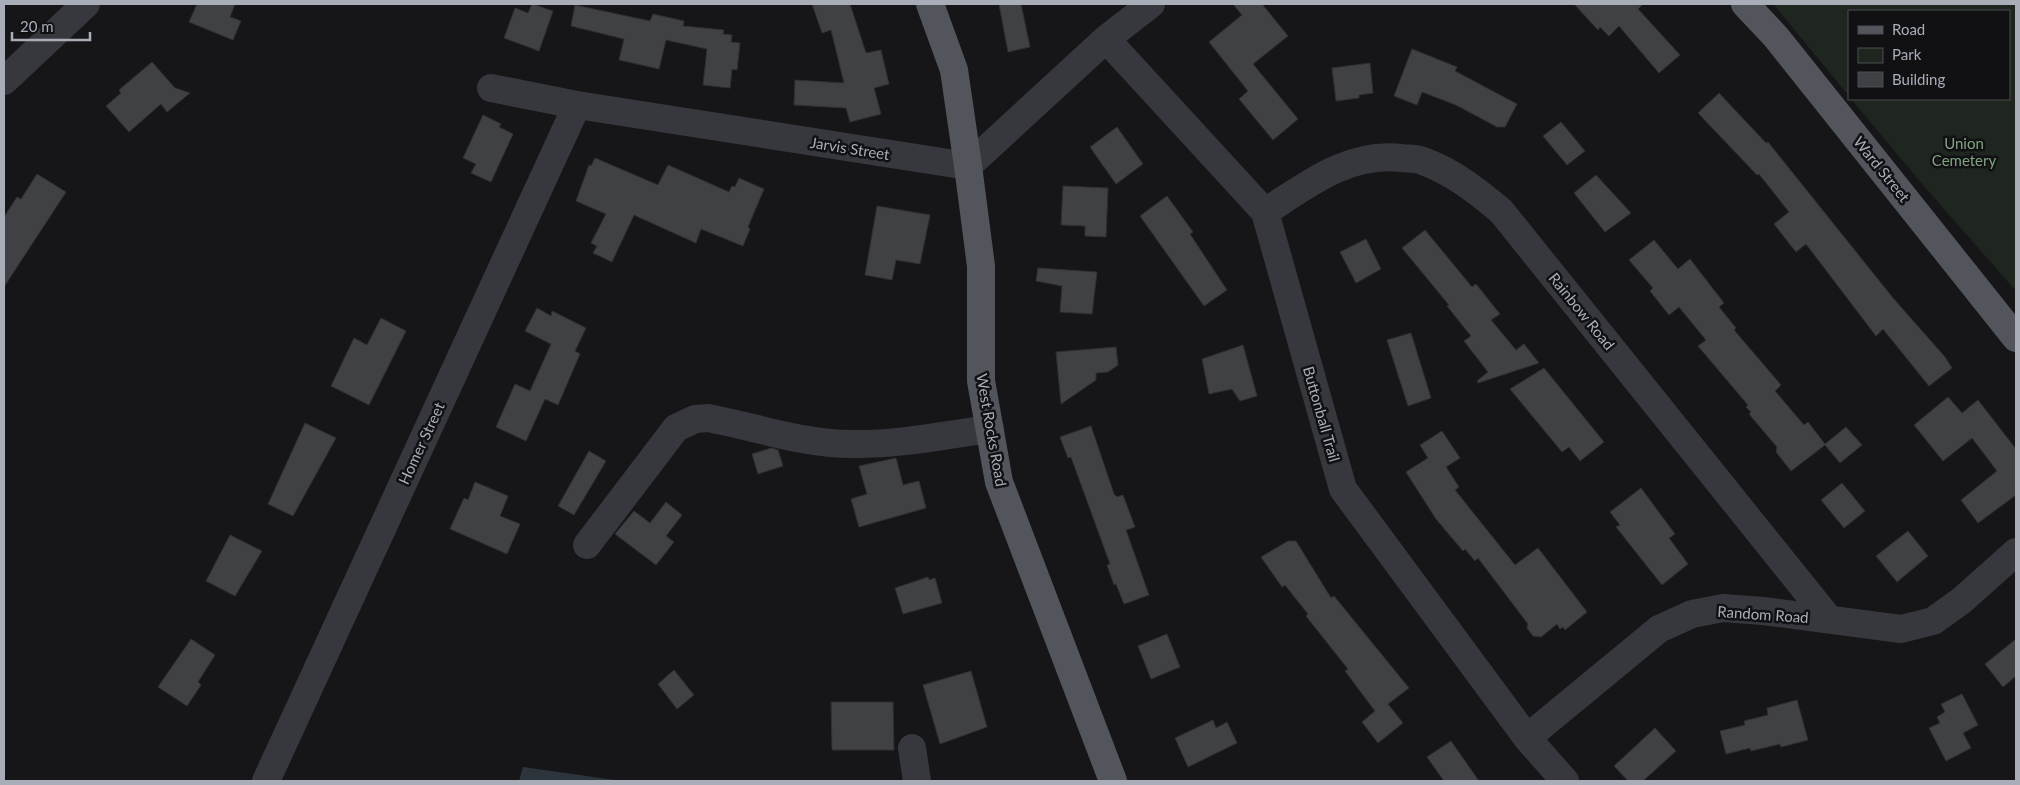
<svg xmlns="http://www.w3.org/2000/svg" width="2020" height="785" font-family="Lato,sans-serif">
<rect width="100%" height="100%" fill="#161618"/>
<path fill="#1e261f" d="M 1773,4 L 2016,4 L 2016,291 L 1923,185 L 1851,99 L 2009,99 L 2009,11 L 1849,11 L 1849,96 Z"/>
<path fill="#2c353c" d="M 523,767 L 622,781 L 519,781 Z"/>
<path fill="#404145" stroke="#303034" d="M 197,4 L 235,4 L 230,17 L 241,21 L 233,40 L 189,22 Z
M 532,4 L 553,11 L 539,51 L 504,38 L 515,8 L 528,13 Z
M 812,4 L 850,4 L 866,53 L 881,50 L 889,84 L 874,88 L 881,114 L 850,122 L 846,108 L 794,105 L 795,80 L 844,83 L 831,30 L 822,33 Z
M 999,4 L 1021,4 L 1030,47 L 1008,52 Z
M 1233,4 L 1262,4 L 1288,36 L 1253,64 L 1298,119 L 1273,140 L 1239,99 L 1248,91 L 1209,42 L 1242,15 Z
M 1574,4 L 1643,4 L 1638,9 L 1680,55 L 1659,73 L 1619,26 L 1609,36 L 1600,27 L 1598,30 Z
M 575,5 L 650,21 L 653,14 L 684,21 L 683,26 L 724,30 L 723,34 L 732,35 L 731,42 L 740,43 L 737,70 L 732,69 L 730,88 L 703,85 L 707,49 L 666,40 L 659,69 L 619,60 L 624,39 L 571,26 Z
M 1412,49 L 1457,67 L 1455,71 L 1517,104 L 1505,127 L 1497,127 L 1456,105 L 1422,92 L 1417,105 L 1394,96 Z
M 152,62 L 175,88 L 190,93 L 167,112 L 161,104 L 129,132 L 106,106 L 121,93 L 119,90 Z
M 1370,63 L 1373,93 L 1359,95 L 1359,98 L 1336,101 L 1332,68 Z
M 1719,93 L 1766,143 L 1768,142 L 1893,298 L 1945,357 L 1952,368 L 1929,386 L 1883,329 L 1876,336 L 1806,244 L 1796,252 L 1774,224 L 1789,212 L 1759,174 L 1757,175 L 1698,113 Z
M 483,115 L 501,124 L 499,127 L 513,134 L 491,182 L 471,173 L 476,164 L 463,158 Z
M 1561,122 L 1585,151 L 1567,165 L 1543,136 Z
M 1117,127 L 1143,164 L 1116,184 L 1090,147 Z
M 595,158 L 658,185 L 668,165 L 729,192 L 732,186 L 735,187 L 739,178 L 764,189 L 748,227 L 750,229 L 743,246 L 701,229 L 696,243 L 634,215 L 612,262 L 593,253 L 597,246 L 591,243 L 606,214 L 576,201 L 589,165 L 591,166 Z
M 37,174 L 66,192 L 4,287 L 4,217 L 17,197 L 21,199 Z
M 1596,175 L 1631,213 L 1605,232 L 1574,193 Z
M 1063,186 L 1108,188 L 1106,237 L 1085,236 L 1085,226 L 1061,225 Z
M 1167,196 L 1193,232 L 1190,234 L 1227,290 L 1204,306 L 1140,216 Z
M 877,206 L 930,215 L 920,264 L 896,260 L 892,280 L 865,275 Z
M 1425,230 L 1472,287 L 1476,284 L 1500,314 L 1491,320 L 1516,350 L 1524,344 L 1539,363 L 1478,383 L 1477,381 L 1488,372 L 1464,341 L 1471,336 L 1447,306 L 1449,305 L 1402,248 Z
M 1366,239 L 1381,269 L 1356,283 L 1340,252 Z
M 1654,240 L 1678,269 L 1690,259 L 1724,303 L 1719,307 L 1736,328 L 1734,330 L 1781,385 L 1775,391 L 1804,425 L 1808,422 L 1825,444 L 1846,427 L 1862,445 L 1840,463 L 1825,445 L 1791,471 L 1776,452 L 1777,447 L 1749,414 L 1751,412 L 1746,407 L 1748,405 L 1698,346 L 1706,340 L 1679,307 L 1669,315 L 1650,291 L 1653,288 L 1629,260 Z
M 1038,268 L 1097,272 L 1092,314 L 1060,312 L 1062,286 L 1036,281 Z
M 537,308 L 551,316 L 552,311 L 586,328 L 575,351 L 580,354 L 558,405 L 545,399 L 526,441 L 496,427 L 515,384 L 530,391 L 551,344 L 525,331 Z
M 381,318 L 406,331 L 369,405 L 331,386 L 354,338 L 367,345 Z
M 1411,333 L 1431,398 L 1408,406 L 1387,340 Z
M 1243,345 L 1257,396 L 1240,401 L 1232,389 L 1209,394 L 1202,359 Z
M 1116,347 L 1118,365 L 1108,372 L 1096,373 L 1096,380 L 1061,404 L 1056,352 Z
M 1544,368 L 1604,442 L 1580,461 L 1569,447 L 1562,452 L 1510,389 Z
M 1948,397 L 1962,413 L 1978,400 L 2016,449 L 2016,495 L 1978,523 L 1961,500 L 1997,471 L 1972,438 L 1943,461 L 1914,425 Z
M 305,423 L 336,438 L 293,516 L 268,504 Z
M 1091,426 L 1114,494 L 1117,497 L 1123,495 L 1135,527 L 1126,530 L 1149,595 L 1124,604 L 1116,584 L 1114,585 L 1107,565 L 1110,564 L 1071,457 L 1068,458 L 1060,437 Z
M 1442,431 L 1460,458 L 1446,467 L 1459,487 L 1455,490 L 1515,565 L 1538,548 L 1587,612 L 1565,630 L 1563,627 L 1560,629 L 1557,624 L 1541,637 L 1533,636 L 1527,628 L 1528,624 L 1478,558 L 1475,561 L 1465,549 L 1463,551 L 1436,519 L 1406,472 L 1428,458 L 1420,445 Z
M 771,448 L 778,450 L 783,466 L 758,474 L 752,454 Z
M 589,451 L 606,461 L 574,515 L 558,506 Z
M 896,458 L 903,485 L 919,481 L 926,508 L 859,527 L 851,499 L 867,494 L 859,466 Z
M 475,482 L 508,496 L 500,516 L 520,524 L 507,554 L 450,529 L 464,498 L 468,500 Z
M 1842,483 L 1865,511 L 1844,528 L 1821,500 Z
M 1641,488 L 1675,534 L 1669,538 L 1688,564 L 1662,585 L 1616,527 L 1620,525 L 1610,512 Z
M 666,502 L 682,515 L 666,536 L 674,542 L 656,565 L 615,534 L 634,511 L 650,523 Z
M 1908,531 L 1928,556 L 1897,582 L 1876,556 Z
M 230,535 L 262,551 L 235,596 L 206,581 Z
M 1288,541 L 1296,541 L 1331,598 L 1334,596 L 1409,688 L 1388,704 L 1403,723 L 1378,743 L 1362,722 L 1375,711 L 1345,671 L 1348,669 L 1306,616 L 1308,614 L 1285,585 L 1282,587 L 1261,557 Z
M 928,577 L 929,580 L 935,578 L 942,603 L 903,614 L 895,588 Z
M 1167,634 L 1180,667 L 1151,679 L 1138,646 Z
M 191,639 L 215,655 L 198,682 L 201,685 L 187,706 L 158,687 Z
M 2016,639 L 2016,676 L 2003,687 L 1985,664 Z
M 674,670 L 694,695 L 677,709 L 658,684 Z
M 971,671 L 987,727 L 940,744 L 923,685 Z
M 1962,694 L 1978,725 L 1963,733 L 1971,748 L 1946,761 L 1929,728 L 1940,723 L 1937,717 L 1945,712 L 1941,704 Z
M 1797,700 L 1808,740 L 1781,747 L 1780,744 L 1751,751 L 1750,748 L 1726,754 L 1720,731 L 1745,725 L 1744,721 L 1768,715 L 1767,708 Z
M 831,702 L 893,702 L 894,750 L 832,750 Z
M 1213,720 L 1216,728 L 1227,722 L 1237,743 L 1188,767 L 1175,738 Z
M 1655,728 L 1676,751 L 1643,781 L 1628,781 L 1614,766 Z
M 1451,741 L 1479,781 L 1444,781 L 1427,757 Z"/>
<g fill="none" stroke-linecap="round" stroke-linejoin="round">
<path stroke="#37383d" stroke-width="28" d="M 1106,39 L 1265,212 L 1343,489 L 1527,738 L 1565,781
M 4,81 L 86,4
M 491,88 L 577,105 L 968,166 L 1106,39 L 1151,4
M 1265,212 C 1307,185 1348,152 1401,158 C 1408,159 1417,158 1423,161 C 1453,172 1477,191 1501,211 L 1829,619
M 587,545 L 676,428 L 695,419 L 708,418 C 755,427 804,444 852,444 C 898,445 944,435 990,429
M 1527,738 L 1659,629 L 1692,614 L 1723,608 L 1763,611 L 1901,629 L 1933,621 L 1961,601 L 2016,552
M 912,748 L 917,781
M 266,781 L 577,105"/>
<path stroke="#53555c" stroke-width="28" d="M 930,4 L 954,70 L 968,166 L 981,266 L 981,381 L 999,482 L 1113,781
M 1745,4 L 1776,37 L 2016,338"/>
</g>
<g text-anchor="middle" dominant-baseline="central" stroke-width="5" stroke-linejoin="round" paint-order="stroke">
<g font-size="15" fill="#7fa381" stroke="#111113">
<text x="1964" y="143">Union<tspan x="1964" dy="17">Cemetery</tspan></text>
</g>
<g font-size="15" fill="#a8adb8" stroke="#111113">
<text transform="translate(850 148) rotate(9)">Jarvis Street</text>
<text transform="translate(1882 169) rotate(51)">Ward Street</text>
<text transform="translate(1582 311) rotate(51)">Rainbow Road</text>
<text transform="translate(1322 414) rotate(74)">Buttonball Trail</text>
<text transform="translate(992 430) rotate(80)">West Rocks Road</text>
<text transform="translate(421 443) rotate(-65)">Homer Street</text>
<text transform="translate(1763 614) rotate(4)">Random Road</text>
</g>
</g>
<rect width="2020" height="785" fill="none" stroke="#a8adb8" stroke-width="10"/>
<rect x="1848" y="10" width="162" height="90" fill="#111113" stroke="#4d4f55"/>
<rect x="1858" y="26" width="25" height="8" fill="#53555c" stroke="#4d4f55"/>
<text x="1892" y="35" font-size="15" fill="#a8adb8">Road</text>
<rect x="1858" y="48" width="25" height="15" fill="#1e261f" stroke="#4d4f55"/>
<text x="1892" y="60" font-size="15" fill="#a8adb8">Park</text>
<rect x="1858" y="72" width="25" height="15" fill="#404145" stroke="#4d4f55"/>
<text x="1892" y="85" font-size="15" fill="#a8adb8">Building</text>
<path d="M12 32v8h78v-8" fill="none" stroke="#a8adb8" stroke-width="2.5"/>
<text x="20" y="32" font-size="15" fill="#a8adb8" stroke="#111113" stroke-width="4" paint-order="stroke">20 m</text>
</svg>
